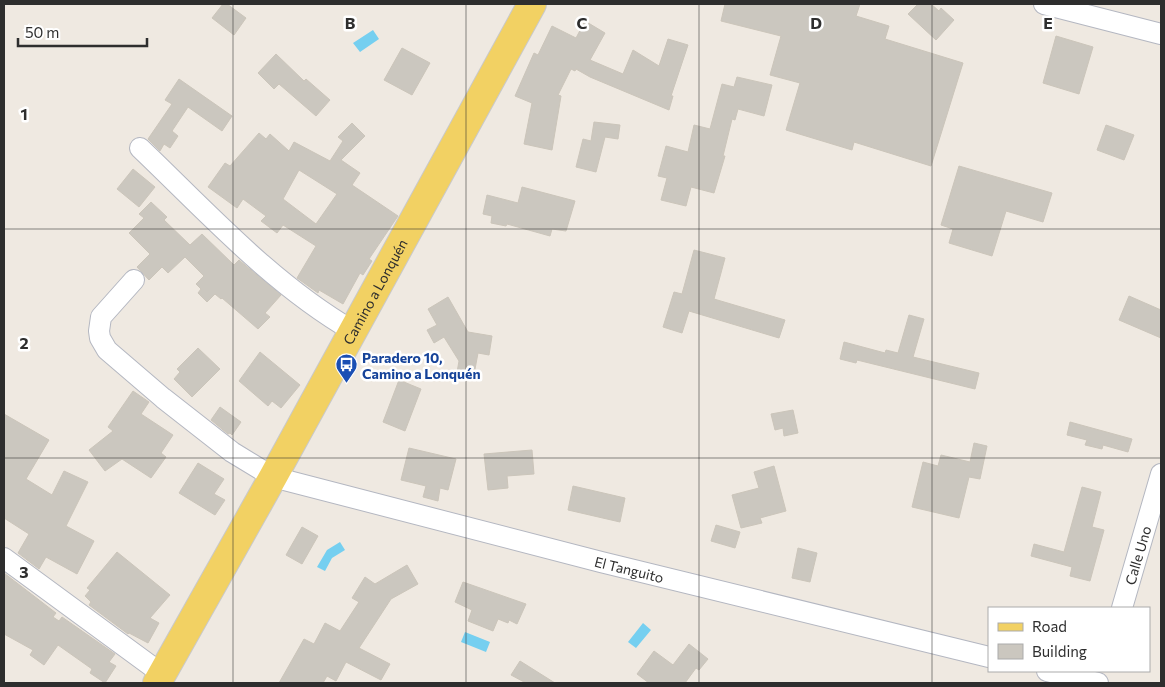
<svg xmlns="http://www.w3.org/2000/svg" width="1165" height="687" font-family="Commissioner,sans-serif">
<rect width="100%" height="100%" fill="#efe9e1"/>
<path fill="#75cff0" d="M 373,30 L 379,39 L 360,52 L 353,43 Z
M 340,542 L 345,550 L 332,558 L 325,571 L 317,567 L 327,550 Z
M 643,623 L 651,630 L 636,648 L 628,642 Z
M 465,632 L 490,642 L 486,652 L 461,642 Z"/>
<path fill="#cbc7bf" stroke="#cbc5ba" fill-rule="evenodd" d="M 223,4 L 227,4 L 246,18 L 234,35 L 212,18 Z
M 725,4 L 860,4 L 856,16 L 889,26 L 885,39 L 963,63 L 931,166 L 854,142 L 852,150 L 786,130 L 800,83 L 770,75 L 781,36 L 721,21 Z
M 918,4 L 931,4 L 939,11 L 941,8 L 954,20 L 936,40 L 908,14 Z
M 585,21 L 605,33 L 590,60 L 623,74 L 633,50 L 659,66 L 668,39 L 688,45 L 671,96 L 673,96 L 669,110 L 590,77 L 576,69 L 575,71 L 571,69 L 558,95 L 561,96 L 552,150 L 524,144 L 532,103 L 515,96 L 534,53 L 538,55 L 552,26 L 576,38 Z
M 1056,36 L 1093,47 L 1079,94 L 1043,83 Z
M 402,48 L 430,63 L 412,95 L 384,80 Z
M 276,54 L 304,81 L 306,79 L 330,100 L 316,116 L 279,84 L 274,89 L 258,73 Z
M 737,77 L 772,85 L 764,116 L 738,109 L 735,120 L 732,119 L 723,156 L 725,156 L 714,193 L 691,187 L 686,206 L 661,200 L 667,178 L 658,176 L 666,146 L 688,152 L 694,125 L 710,129 L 722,84 L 734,87 Z
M 179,79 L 232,116 L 222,131 L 188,107 L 172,131 L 178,136 L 170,148 L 164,144 L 160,151 L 148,139 L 172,104 L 165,100 Z
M 594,122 L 620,125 L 618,139 L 605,137 L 596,172 L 576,167 L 583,139 L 591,141 Z
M 352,123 L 365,136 L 341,160 L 360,173 L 352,185 L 398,216 L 369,259 L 372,261 L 363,275 L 360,273 L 343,304 L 319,290 L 318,293 L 297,278 L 316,246 L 283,225 L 277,233 L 261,221 L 266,216 L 243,199 L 237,208 L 208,187 L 225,163 L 230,166 L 259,133 L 266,139 L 270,134 L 289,151 L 294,142 L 330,161 L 343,141 L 338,137 ZM 299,170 L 337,194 L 316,224 L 283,199 Z
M 1106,125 L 1134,135 L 1124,160 L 1097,150 Z
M 959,166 L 1052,193 L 1043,222 L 1006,211 L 992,256 L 949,243 L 953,229 L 941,225 Z
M 133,169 L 155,187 L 139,207 L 117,189 Z
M 522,187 L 575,201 L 566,231 L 552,229 L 550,236 L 507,224 L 506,226 L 491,223 L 492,216 L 483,214 L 487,195 L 518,203 Z
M 151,202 L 167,217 L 164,220 L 190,245 L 202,234 L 234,265 L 239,260 L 281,295 L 265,313 L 270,317 L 258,329 L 222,298 L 221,299 L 215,294 L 207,302 L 198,293 L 201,289 L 196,284 L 204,276 L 185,257 L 168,273 L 162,267 L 149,280 L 137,267 L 150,254 L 129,233 L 144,218 L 139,214 Z
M 694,250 L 725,258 L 714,299 L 785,320 L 779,338 L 689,311 L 682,333 L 663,327 L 674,292 L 682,294 Z
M 1129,296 L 1161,310 L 1161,338 L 1119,320 Z
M 448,297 L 468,332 L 492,336 L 489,355 L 478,353 L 473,380 L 456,378 L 459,361 L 444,337 L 434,343 L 427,330 L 437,325 L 428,309 Z
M 909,315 L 924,319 L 913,357 L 979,373 L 975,389 L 857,360 L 856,363 L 840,359 L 844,342 L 885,353 L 886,350 L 898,353 Z
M 198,348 L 220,369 L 192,397 L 174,379 L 180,372 L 177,369 Z
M 260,352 L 300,385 L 281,408 L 272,401 L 268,406 L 239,381 Z
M 399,380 L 421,389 L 405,431 L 383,422 Z
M 133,391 L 149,402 L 141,414 L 173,435 L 161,453 L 166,457 L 151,478 L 122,459 L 105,471 L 89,450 L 113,431 L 108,427 Z
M 220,407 L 241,422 L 232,435 L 230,433 L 228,434 L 211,420 Z
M 793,410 L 798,433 L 784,436 L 783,428 L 775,430 L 771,414 Z
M 4,414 L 49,440 L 26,479 L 52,495 L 64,471 L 88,482 L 66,526 L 94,541 L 77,574 L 46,557 L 39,569 L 18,553 L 29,534 L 4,518 Z
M 1070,422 L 1132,439 L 1128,452 L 1103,445 L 1102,449 L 1085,445 L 1087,440 L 1067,435 Z
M 974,443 L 987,446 L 980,479 L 969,477 L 959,518 L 912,507 L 923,462 L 938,466 L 941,455 L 970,462 Z
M 409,448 L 456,459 L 448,490 L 440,488 L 438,501 L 423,497 L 426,486 L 401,480 Z
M 532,450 L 534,474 L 507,476 L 508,488 L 488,490 L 484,454 Z
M 198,463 L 224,479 L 214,494 L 225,500 L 215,515 L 179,493 Z
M 774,466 L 786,511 L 760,518 L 762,523 L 741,528 L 732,495 L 759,488 L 754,472 Z
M 573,486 L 625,498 L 620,522 L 568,510 Z
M 1082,487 L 1101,492 L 1092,527 L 1104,530 L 1090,581 L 1070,576 L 1072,567 L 1031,556 L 1034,544 L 1064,552 Z
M 716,525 L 740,532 L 735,548 L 711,541 Z
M 302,527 L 318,536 L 302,564 L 286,555 Z
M 798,548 L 817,553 L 810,582 L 792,578 Z
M 117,552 L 170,595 L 150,618 L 159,623 L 148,643 L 129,633 L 128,634 L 89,605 L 91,602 L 85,596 L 90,590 L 87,588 Z
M 407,565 L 418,584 L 391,599 L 359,648 L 390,664 L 381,680 L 346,662 L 336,681 L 327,676 L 323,683 L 279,683 L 304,639 L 314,644 L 325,623 L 340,631 L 359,602 L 352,598 L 365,577 L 375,584 Z
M 4,573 L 56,613 L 53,617 L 59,621 L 62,617 L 115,654 L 109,662 L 116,666 L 105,683 L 90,673 L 92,669 L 58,645 L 44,665 L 30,655 L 33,650 L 4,634 Z
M 463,582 L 526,604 L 517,624 L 509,620 L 508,623 L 498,619 L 493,631 L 468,621 L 472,610 L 455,602 Z
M 689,644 L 708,659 L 699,670 L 696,668 L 685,683 L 649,683 L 637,674 L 654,651 L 673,665 Z
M 520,661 L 555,683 L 526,683 L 511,675 Z"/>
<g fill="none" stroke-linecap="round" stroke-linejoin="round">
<defs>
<g id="minor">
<path d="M 1044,4 L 1161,34"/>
<path d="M 140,148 C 207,212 272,284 353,331"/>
<path id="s1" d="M 134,280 L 101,317 L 99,331 L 100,338 L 107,350 L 163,398 L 232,452 L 273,477 L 601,562 L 989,657"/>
<path d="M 4,558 L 162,674"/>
<path id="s2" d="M 1122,608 L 1161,474"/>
<path d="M 1047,671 L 1098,683"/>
</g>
<g id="primary">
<path id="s3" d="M 157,683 L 273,477 L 532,4"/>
</g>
</defs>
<use href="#minor" stroke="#b4b7c1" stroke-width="22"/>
<use href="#primary" stroke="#c9c9c9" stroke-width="30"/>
<use href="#minor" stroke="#fff" stroke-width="20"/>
<use href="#primary" stroke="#f2d163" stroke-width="28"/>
</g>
<path fill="none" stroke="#2e2e2e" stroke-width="1" stroke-opacity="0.55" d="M 233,4 L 233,683M 466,4 L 466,683M 699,4 L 699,683M 932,4 L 932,683M 4,229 L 1161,229M 4,458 L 1161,458"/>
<defs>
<symbol id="bus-pin" viewBox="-11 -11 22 30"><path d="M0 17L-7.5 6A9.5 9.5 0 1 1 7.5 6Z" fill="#1a4fb4" stroke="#fff"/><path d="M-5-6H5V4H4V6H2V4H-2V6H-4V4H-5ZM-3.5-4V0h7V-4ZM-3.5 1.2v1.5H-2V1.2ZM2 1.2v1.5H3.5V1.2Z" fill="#fff"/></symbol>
</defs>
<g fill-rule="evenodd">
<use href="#bus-pin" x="334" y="352" width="25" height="34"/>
</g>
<g text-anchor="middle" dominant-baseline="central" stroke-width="5" stroke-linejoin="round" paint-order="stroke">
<g font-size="14" fill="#2e2e2e" stroke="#fff">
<text stroke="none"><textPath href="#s3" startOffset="448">Camino a Lonquén</textPath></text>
<text stroke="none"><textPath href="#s2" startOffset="55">Calle Uno</textPath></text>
<text stroke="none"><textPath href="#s1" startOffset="662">El Tanguito</textPath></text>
</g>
<g font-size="14" font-weight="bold" fill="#164399" stroke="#fff" text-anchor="start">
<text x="362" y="357">Paradero 10,<tspan x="362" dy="16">Camino a Lonquén</tspan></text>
</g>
</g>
<g font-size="16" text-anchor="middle" font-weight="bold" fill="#2e2e2e" stroke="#fff" stroke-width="5" stroke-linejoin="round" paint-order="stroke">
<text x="350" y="29">B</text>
<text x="582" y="29">C</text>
<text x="816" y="29">D</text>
<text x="1048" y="29">E</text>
<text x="24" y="120">1</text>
<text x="24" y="349">2</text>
<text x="24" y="578">3</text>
</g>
<rect width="1165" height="687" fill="none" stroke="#2e2e2e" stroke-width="10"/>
<rect x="988" y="607" width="162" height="65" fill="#ffffff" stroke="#ababab"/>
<rect x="998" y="623" width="25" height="8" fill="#f2d163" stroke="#ababab"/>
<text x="1032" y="632" font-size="15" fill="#2e2e2e">Road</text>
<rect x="998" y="644" width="25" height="15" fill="#cbc7bf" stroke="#ababab"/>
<text x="1032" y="657" font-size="15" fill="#2e2e2e">Building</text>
<path d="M18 38v8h129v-8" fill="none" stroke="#2e2e2e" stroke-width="2.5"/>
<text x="25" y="38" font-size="15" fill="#2e2e2e" stroke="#ffffff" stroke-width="4" paint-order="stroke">50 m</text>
</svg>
